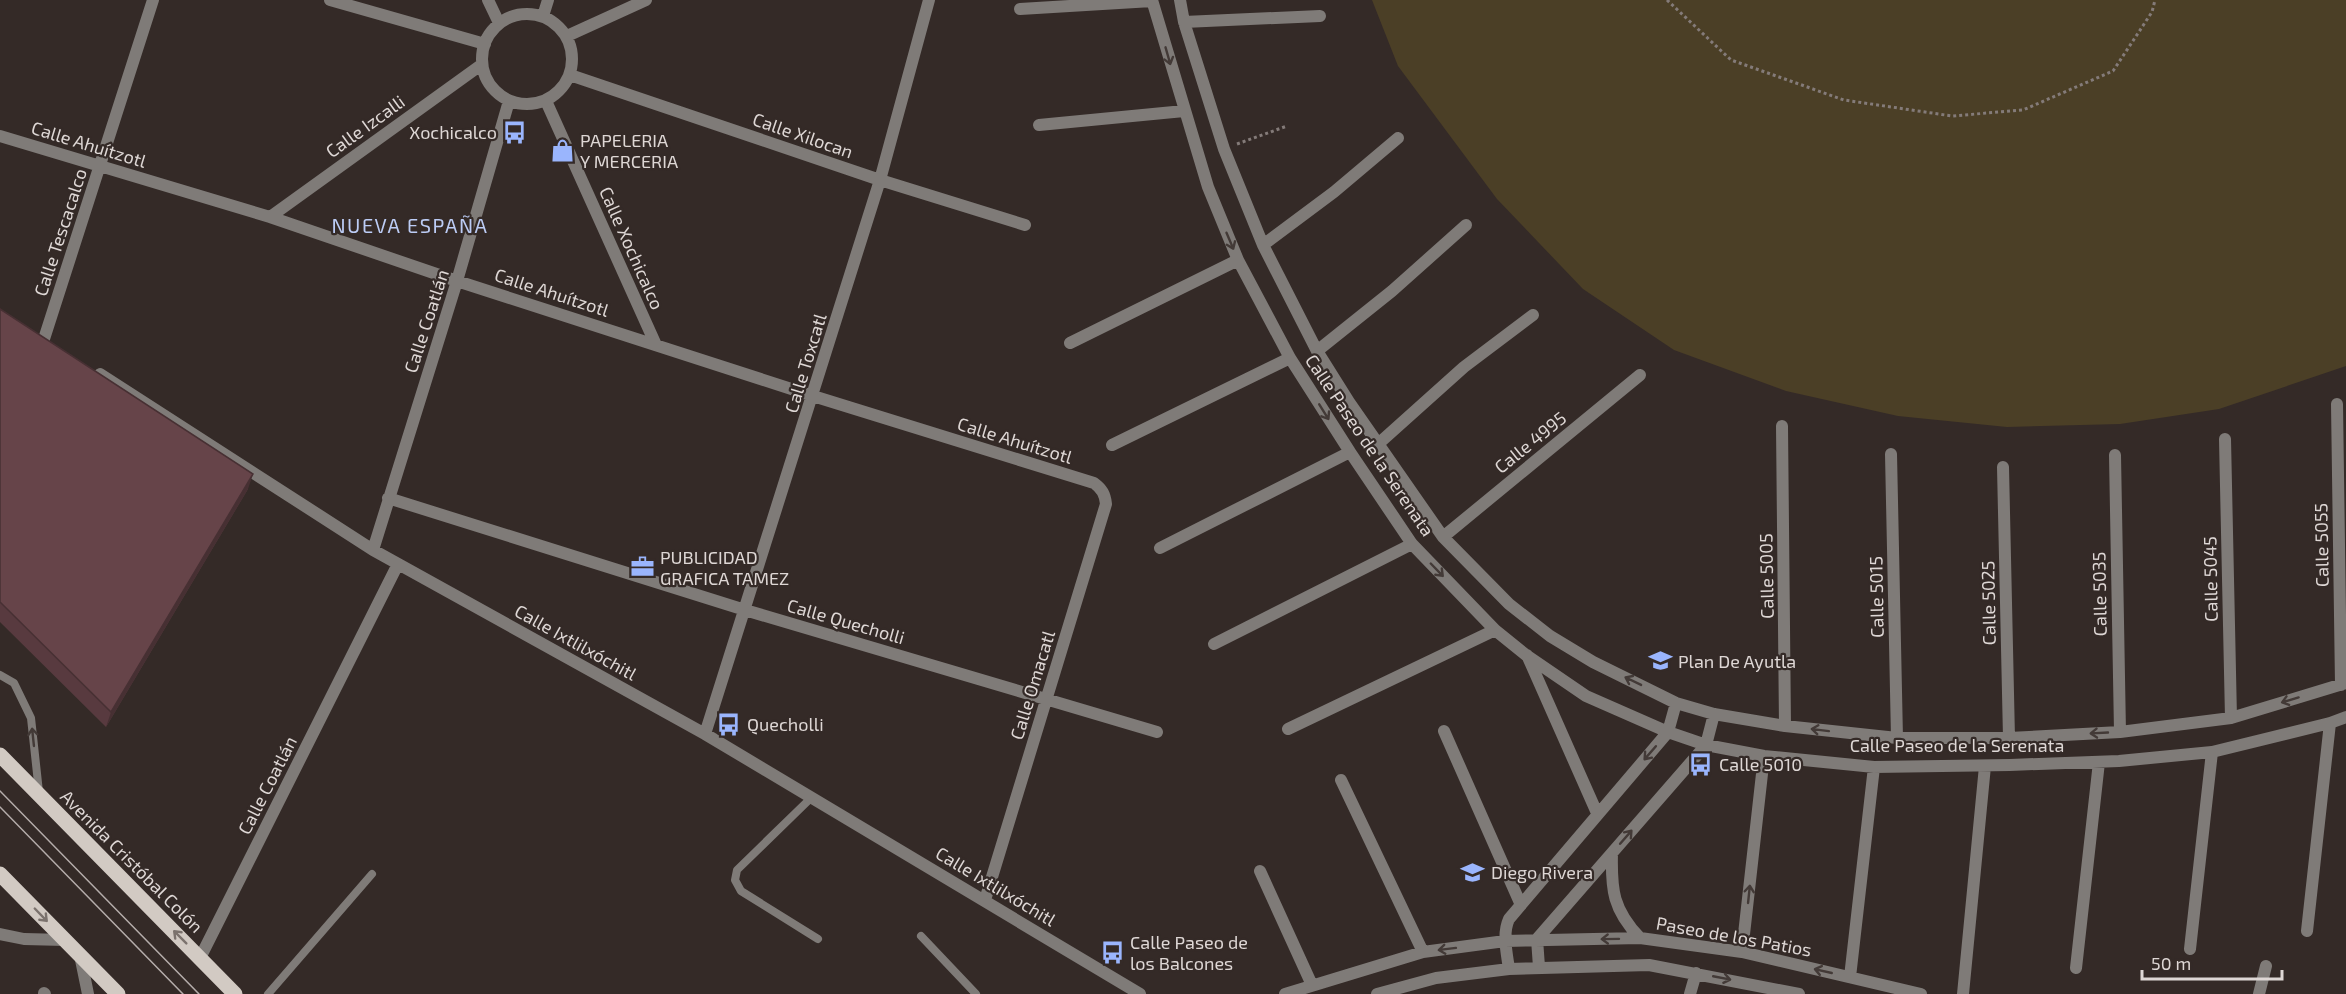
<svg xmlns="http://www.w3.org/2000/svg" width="2346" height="994" font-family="'Exo 2',sans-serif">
<rect width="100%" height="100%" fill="#342a27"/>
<path fill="#4b3f26" d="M 1372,0 L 2346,0 L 2346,366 L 2219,409 L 2120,424 L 2007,427 L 1898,416 L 1786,391 L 1674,350 L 1583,289 L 1497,199 L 1398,66 Z"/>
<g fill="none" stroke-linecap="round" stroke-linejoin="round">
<path stroke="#847b79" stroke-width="3" stroke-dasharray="3 3" stroke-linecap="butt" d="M 1667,0 L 1731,60 L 1844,100 L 1952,116 L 2023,110 L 2113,71 L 2152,12 L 2155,0
M 1237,144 L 1287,126"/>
<path stroke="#7f7b78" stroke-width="8" d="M 0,675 L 14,683 L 31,718 L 39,792
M 812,797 L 737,870 L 735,880 L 741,891 L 818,939
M 921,936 L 976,994
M 268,994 L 372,874"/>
<path stroke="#7f7b78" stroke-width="12" d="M 330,0 L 485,44
M 488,0 L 499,23
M 1152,0 L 1208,187 L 1238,260 L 1290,358 L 1350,452 L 1412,544 L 1495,630 L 1526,655 L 1586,696 L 1668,732 L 1706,745 L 1764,756 L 1874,767 L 2010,765 L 2119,761 L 2212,752 L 2330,723 L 2346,717
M 1180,0 L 1184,22 L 1224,149 L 1263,245 L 1317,351 L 1349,402 L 1443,537 L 1509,604 L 1550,636 L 1593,662 L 1676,703 L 1714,714 L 1785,726 L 1897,738 L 2009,738 L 2120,732 L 2231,718 L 2346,683
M 1020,9 L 1152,1
M482 59a45 45 0 1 1 90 0a45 45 0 1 1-90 0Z
M 543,16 L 548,0
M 1184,22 L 1320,16
M 567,36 L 646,0
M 570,75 L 880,180 L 1025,225
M 546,101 L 656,345
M 1039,125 L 1184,111
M 0,136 L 270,217 L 457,281 L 813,396 L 1094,483 C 1102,489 1105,494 1106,504 L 985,900
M 270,217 L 481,65
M 1263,245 L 1334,192 L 1398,138
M 44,339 L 153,0
M 1070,343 L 1238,260
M 1317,351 L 1392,291 L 1466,225
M 100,374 L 373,550 L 705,734 L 1140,994
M 2337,404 L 2341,685
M 1782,426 L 1785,726
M 2225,439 L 2231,718
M 1112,445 L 1290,358
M 1377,445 L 1464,367 L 1533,315
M 1891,454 L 1897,738
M 2115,455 L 2120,732
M 2003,467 L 2009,738
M 388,498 L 745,610 L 1157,732
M 1443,537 L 1640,375
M 1160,548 L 1350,452
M 373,550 L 457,281 L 509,101
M 1214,644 L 1412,544
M 1527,655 L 1597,813
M 1288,729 L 1495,630
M 1444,731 L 1521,905
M 705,734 L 880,180 L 929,0
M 1341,780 L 1423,952
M 1612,853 C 1611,890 1613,910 1640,938
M 1260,871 L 1312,985
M 2307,931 L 2330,723
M 0,934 L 24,939 L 65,940
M 2190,949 L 2212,752
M 1742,952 L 1764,756
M 80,955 L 88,994
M 200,958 L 398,564
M 1539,967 L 1537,939 L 1706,745 L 1714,714
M 2076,968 L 2099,762
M 1509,969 C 1507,954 1502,934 1509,919 L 1668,732 L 1676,703
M 1850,977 L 1874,767
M 44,993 L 45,994
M 1285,994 L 1423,952 L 1505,941 L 1640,938 L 1742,952 L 1921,994
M 1377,994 L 1436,978 L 1509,969 L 1649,965 L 1799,994
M 1690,994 L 1696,973
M 1963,994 L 1985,766
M 2259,994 L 2266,966"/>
<path stroke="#d2cac3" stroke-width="15" d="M 0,755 L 235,994
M 0,874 L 118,994"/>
<path stroke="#b5adab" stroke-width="1.5" d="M 0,791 L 199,994
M 0,807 L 183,994"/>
</g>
<path fill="#583a3f" d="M 0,309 L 248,489 L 106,727 L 0,622 Z"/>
<path fill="#473033" d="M 253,474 L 248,489 L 106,727 L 111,712 Z"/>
<path fill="#664449" stroke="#473033" stroke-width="1.5" d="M 0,309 L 253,474 L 111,712 L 0,602 Z"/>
<defs><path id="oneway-shaft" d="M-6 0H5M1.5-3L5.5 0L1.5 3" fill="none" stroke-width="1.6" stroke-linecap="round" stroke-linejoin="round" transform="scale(1.5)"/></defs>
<g stroke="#433a37">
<use href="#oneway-shaft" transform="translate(1168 56) rotate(74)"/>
<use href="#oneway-shaft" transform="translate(1230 241) rotate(67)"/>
<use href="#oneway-shaft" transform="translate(1324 412) rotate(58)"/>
<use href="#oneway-shaft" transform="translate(1437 570) rotate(46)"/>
<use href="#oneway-shaft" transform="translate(1633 681) rotate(-154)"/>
<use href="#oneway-shaft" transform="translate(2290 700) rotate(163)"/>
<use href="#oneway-shaft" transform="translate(1820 730) rotate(-173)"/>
<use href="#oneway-shaft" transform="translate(2099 733) rotate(177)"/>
<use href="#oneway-shaft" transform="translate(33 737) rotate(-96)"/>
<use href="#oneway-shaft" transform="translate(1650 753) rotate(131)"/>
<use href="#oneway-shaft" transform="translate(1626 837) rotate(-49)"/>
<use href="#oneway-shaft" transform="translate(1749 894) rotate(-84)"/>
<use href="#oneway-shaft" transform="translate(1610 939) rotate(179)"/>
<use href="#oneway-shaft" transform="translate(1447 949) rotate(173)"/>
<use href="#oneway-shaft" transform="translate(1823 971) rotate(-167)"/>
<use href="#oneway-shaft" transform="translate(1722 978) rotate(11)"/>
</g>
<g stroke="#7b726d">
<use href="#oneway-shaft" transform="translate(41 915) rotate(46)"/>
<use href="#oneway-shaft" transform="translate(180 937) rotate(-135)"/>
</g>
<defs>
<symbol id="bus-bare" viewBox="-9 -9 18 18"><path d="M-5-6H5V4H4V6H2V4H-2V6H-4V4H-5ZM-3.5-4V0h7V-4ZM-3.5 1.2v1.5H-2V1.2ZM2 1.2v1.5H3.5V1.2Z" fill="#9ab5fd" stroke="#342a27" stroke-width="2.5" paint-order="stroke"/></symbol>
<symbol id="shop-bare" viewBox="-9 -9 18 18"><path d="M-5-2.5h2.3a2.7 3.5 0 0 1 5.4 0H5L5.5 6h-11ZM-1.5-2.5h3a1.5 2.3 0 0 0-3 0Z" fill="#9ab5fd" stroke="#342a27" stroke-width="2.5" paint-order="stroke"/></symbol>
<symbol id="office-bare" viewBox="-9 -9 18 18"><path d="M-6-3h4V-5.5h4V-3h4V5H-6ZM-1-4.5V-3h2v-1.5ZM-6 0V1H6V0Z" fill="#9ab5fd" stroke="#342a27" stroke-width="2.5" paint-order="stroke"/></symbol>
<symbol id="school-bare" viewBox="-9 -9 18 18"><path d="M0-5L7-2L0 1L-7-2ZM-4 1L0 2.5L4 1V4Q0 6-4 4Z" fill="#9ab5fd" stroke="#342a27" stroke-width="2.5" paint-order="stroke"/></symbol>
</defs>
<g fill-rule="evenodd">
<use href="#bus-bare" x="498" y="116" width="33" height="33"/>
<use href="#shop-bare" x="546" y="134" width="33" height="33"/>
<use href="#office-bare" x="626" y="550" width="33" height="33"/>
<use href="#school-bare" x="1644" y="644" width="33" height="33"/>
<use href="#bus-bare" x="712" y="708" width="33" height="33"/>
<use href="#bus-bare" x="1684" y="748" width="33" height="33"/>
<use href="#school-bare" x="1456" y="856" width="33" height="33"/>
<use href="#bus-bare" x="1096" y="936" width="33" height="33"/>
</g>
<g text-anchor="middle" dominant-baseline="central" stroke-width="4.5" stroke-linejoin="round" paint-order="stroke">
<g font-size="18" fill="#ded7d5" stroke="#342a27">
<text transform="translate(365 126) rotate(-36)">Calle Izcalli</text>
<text transform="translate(803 135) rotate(19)">Calle Xilocan</text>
<text transform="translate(89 144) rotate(17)">Calle Ahuítzotl</text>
<text transform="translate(60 232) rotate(-72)">Calle Tescacalco</text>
<text transform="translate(632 248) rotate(66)">Calle Xochicalco</text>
<text transform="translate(552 292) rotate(18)">Calle Ahuítzotl</text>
<text transform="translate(426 321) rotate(-72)">Calle Coatlán</text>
<text transform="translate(805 363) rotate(-73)">Calle Toxcatl</text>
<text transform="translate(1015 440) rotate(17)">Calle Ahuítzotl</text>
<text transform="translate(1530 442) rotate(-39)">Calle 4995</text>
<text transform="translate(1370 445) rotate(56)">Calle Paseo de la Serenata</text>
<text transform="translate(2321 545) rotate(-91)">Calle 5055</text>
<text transform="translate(1766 576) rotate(-91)">Calle 5005</text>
<text transform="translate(2210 579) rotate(-91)">Calle 5045</text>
<text transform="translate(2099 594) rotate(-91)">Calle 5035</text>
<text transform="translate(1876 597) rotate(-91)">Calle 5015</text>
<text transform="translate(1988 603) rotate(-91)">Calle 5025</text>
<text transform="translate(846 621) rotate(16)">Calle Quecholli</text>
<text transform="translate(576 642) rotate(29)">Calle Ixtlilxóchitl</text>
<text transform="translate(1032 685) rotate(-73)">Calle Omacatl</text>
<text x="1957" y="745">Calle Paseo de la Serenata</text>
<text transform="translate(267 785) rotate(-63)">Calle Coatlán</text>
<text transform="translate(132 861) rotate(45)">Avenida Cristóbal Colón</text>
<text transform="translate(996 886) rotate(31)">Calle Ixtlilxóchitl</text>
<text transform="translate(1734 936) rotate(10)">Paseo de los Patios</text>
</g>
<g font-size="18" fill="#ded7d5" stroke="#342a27" text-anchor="start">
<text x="497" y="132" text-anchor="end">Xochicalco</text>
<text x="580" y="140">PAPELERIA<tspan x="580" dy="21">Y MERCERIA</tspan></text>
<text x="660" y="557">PUBLICIDAD<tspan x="660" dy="21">GRAFICA TAMEZ</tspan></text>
<text x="1678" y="661">Plan De Ayutla</text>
<text x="747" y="724">Quecholli</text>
<text x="1719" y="764">Calle 5010</text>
<text x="1491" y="872">Diego Rivera</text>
<text x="1130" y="942">Calle Paseo de<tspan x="1130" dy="21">los Balcones</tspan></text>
</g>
<g font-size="20" letter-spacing="1.5" fill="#bcccf5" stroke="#342a27">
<text x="410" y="225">NUEVA ESPAÑA</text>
</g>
</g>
<path d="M2142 970v9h140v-9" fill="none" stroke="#ded7d5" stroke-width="3"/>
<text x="2151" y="970" font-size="18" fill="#ded7d5" stroke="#342a27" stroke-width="4.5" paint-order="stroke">50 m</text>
</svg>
